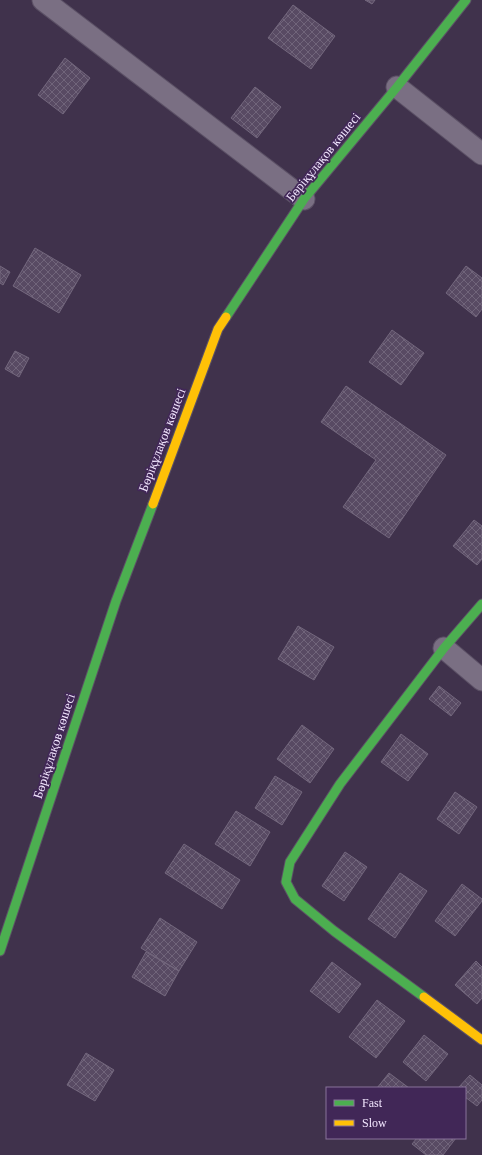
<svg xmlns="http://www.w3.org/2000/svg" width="482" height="1155" font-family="Georgia,serif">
<defs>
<pattern id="building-cross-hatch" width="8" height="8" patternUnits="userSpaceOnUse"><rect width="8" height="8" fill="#584a63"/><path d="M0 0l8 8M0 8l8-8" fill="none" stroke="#70647a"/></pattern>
</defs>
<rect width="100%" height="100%" fill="#40324c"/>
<path fill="url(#building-cross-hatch)" stroke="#73677d" d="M 365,0 L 375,0 L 372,4 Z
M 293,5 L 335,36 L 311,69 L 268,38 Z
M 65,58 L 90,78 L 63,114 L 38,95 Z
M 255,87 L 281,107 L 257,138 L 231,118 Z
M 35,248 L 81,275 L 59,313 L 13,286 Z
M 0,266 L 10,272 L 3,285 L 0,283 Z
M 466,266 L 482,278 L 482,309 L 476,317 L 446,293 Z
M 392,330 L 424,353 L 401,385 L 369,362 Z
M 15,351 L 29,358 L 19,377 L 5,369 Z
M 346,386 L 446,455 L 389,538 L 343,507 L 376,460 L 321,422 Z
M 474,520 L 482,526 L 482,559 L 477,565 L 453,546 Z
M 298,626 L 334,647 L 314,680 L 278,659 Z
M 439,686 L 461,703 L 451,716 L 429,699 Z
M 302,725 L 334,749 L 310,783 L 277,759 Z
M 401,734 L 428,754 L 408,781 L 381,762 Z
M 275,776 L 302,792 L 282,825 L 255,808 Z
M 455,792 L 477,807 L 459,834 L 437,819 Z
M 236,811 L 270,832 L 250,866 L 215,844 Z
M 184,844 L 240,880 L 222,909 L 165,873 Z
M 345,852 L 367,867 L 344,901 L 322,886 Z
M 400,873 L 427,891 L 395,938 L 368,919 Z
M 462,884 L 482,899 L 482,901 L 455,936 L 435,921 Z
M 160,918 L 197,942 L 179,971 L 141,948 Z
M 146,952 L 179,971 L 165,996 L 132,977 Z
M 476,961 L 482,967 L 482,998 L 477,1004 L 455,985 Z
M 332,962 L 361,984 L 339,1013 L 310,991 Z
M 377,1000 L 405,1021 L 376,1058 L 349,1037 Z
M 424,1035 L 448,1054 L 426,1081 L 403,1062 Z
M 86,1053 L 114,1070 L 95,1101 L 67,1085 Z
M 389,1073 L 409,1088 L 377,1088 Z
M 470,1075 L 482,1085 L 482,1100 L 477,1106 L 465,1097 L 465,1088 L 458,1088 Z
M 417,1138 L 456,1138 L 443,1155 L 426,1155 L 412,1144 Z"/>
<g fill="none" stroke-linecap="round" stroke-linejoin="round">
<defs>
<path id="street" d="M 43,0 L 304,199
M 397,87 L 482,154
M 444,648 L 482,680"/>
<path id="fast" d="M 226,317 L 304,199 L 397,87 L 466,0
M 0,951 L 116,601 L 153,504
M 424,997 L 334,931 L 295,899 L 286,882 L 290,862 L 340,784 L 444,648 L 482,604"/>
<path id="slow" d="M 153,504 L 218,329 L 226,317
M 424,997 L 482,1040"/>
</defs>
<use href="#street" stroke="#5b5065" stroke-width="23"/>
<use href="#fast" stroke="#5b5065" stroke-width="11"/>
<use href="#slow" stroke="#5b5065" stroke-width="11"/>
<use href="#street" stroke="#7a6f83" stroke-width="21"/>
<use href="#fast" stroke="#4caf50" stroke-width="9"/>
<use href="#slow" stroke="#ffc107" stroke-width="9"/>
</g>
<g text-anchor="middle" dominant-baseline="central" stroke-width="3.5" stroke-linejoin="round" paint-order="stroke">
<g font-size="13" fill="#f2e6fe" stroke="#412757">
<text transform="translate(323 157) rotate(-51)">Бөріқұлақов көшесі</text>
<text transform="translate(162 440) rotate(-69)">Бөріқұлақов көшесі</text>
<text transform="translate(54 746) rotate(-72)">Бөріқұлақов көшесі</text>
</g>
</g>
<rect x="326" y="1087" width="140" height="52" fill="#412757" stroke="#88739a"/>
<rect x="334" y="1100" width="20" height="6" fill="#4caf50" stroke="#88739a"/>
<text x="362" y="1107" font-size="12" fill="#f2e6fe">Fast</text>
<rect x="334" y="1120" width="20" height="6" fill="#ffc107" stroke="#88739a"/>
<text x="362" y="1127" font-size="12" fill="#f2e6fe">Slow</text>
</svg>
